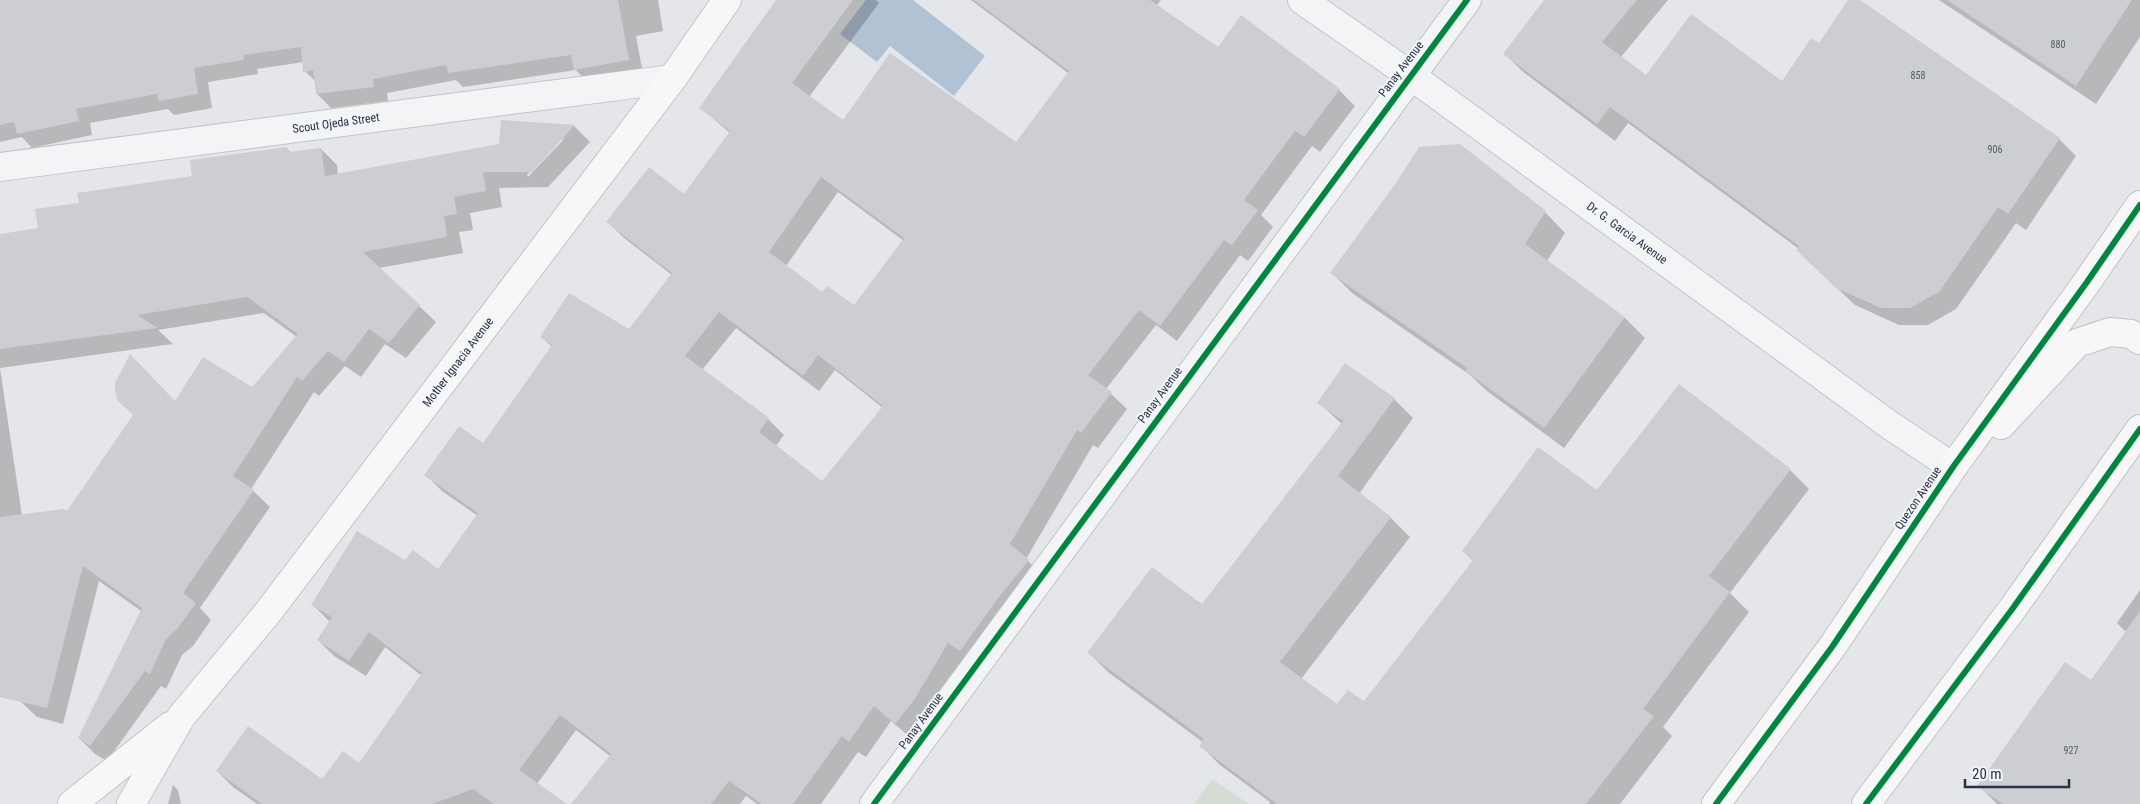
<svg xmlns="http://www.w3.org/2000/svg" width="2140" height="804" font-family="'Roboto Condensed',sans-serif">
<rect width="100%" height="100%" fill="#e4e6e9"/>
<path fill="#d4ddd4" d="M 1212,779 L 1249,804 L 1194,804 Z"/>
<path fill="#b2c2d5" d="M 866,0 L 913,0 L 985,56 L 954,96 L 890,46 L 877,62 L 840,34 Z"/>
<path fill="#0003" fill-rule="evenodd" d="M 0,0 L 658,0 L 663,31 L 636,36 L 643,74 L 589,84 L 576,70 L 463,87 L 456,80 L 387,93 L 388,101 L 331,108 L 317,94 L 316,82 L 305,71 L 304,62 L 257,69 L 258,74 L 208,82 L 212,108 L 174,115 L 168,109 L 90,123 L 92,135 L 32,148 L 22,137 L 0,142 Z
M 778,0 L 876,0 L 879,3 L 809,97 L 843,122 L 1017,143 L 1068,73 L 971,0 L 1161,0 L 1156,6 L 1218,48 L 1339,90 L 1355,106 L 1320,152 L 1312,146 L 1261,215 L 1273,227 L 1248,261 L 1240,255 L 1177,341 L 1156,325 L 1106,389 L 1127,409 L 1098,448 L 1093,445 L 1026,559 L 1045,577 L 977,666 L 964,658 L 930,716 L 912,739 L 891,721 L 866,757 L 858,752 L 821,804 L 757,804 L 746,796 L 740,804 L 573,804 L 610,756 L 576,730 L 537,784 L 550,804 L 257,804 L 233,787 L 217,771 L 323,781 L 359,765 L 422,676 L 385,647 L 366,676 L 334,656 L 318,640 L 330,622 L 313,605 L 438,571 L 478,516 L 442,491 L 426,475 L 484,444 L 552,347 L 542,337 L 629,331 L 672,275 L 624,238 L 608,222 L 684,196 L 730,133 L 701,108 ZM 838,192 L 904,241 L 854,307 L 822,294 L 786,266 ZM 736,328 L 819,391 L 835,370 L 883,408 L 823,483 L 776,446 L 784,435 L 768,419 L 702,370 Z
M 1555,0 L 1668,0 L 1621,57 L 1647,76 L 1782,82 L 1819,45 L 1850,0 L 1858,0 L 2059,139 L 2076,156 L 2026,230 L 2016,223 L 1956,309 L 1928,325 L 1899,325 L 1855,305 L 1815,267 L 1799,249 L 1628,123 L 1615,141 L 1522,71 L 1505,54 Z
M 1939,0 L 2140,0 L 2140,37 L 2096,104 Z
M 502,122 L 574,126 L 590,142 L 548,187 L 499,188 L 502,207 L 470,213 L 473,230 L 459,232 L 463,253 L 379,268 L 436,322 L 406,358 L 385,344 L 361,377 L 345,366 L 319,396 L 314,392 L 251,489 L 270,507 L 200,608 L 211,620 L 193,646 L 182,655 L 166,689 L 161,686 L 107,761 L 95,754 L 79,738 L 141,611 L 99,581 L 63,724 L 37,717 L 0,682 L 0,368 L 22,516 L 67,513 L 176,402 L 252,389 L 297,337 L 264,313 L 158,330 L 173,344 L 0,368 L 0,235 L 39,229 L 80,204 L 193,177 L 287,149 L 291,153 L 321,149 L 337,165 L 338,175 L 500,145 ZM 560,139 L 564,139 L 528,177 L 527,175 Z
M 1459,146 L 1545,212 L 1565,233 L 1547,261 L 1625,318 L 1645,338 L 1564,448 L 1487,391 L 1470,375 L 1352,293 L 1332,273 Z
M 1679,386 L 1790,470 L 1809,489 L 1730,593 L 1749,612 L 1663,727 L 1672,736 L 1620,804 L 1269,804 L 1270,802 L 1220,765 L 1201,746 L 1204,743 L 1108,672 L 1089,653 L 1202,606 L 1342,424 L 1319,403 L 1394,399 L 1413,418 L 1359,494 L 1391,518 L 1410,537 L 1301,679 L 1338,706 L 1364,703 L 1473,561 L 1463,551 L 1597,492 Z
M 2140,590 L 2140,804 L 1997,804 L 1979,786 L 2091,682 L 2126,632 L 2117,623 Z
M 173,785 L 178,790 L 181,804 L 168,804 Z"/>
<path fill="#ccced2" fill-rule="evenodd" d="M 0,0 L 618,0 L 629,60 L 574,70 L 571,55 L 448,73 L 446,65 L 373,79 L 374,87 L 316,94 L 313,70 L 303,72 L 301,47 L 243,55 L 244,60 L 194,68 L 198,94 L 159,101 L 157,94 L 76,109 L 79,121 L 17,134 L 14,122 L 0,125 Z
M 776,0 L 853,0 L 792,83 L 843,120 L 890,53 L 1016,142 L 1069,71 L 974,0 L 1150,0 L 1218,47 L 1241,15 L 1340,89 L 1304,137 L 1295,131 L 1244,200 L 1258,210 L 1232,245 L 1224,240 L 1160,326 L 1139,310 L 1088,375 L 1112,392 L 1081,433 L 1077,430 L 1010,544 L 1029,560 L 999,597 L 960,651 L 948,643 L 914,700 L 895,724 L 874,706 L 849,742 L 842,736 L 793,804 L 762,804 L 729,781 L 711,804 L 571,804 L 611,754 L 560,715 L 519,770 L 567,804 L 494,804 L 473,789 L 432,804 L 262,804 L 216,771 L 248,726 L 322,779 L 343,751 L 359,763 L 422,673 L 369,632 L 349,661 L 317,640 L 332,617 L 311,605 L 357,531 L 405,560 L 413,550 L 438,569 L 478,513 L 424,475 L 459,426 L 483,443 L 552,345 L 540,337 L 569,293 L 629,329 L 672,273 L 606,222 L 649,167 L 684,194 L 730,131 L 699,108 ZM 821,177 L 904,238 L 854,305 L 827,286 L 822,292 L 769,252 ZM 719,312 L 803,376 L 818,355 L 883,406 L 822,481 L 759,432 L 769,418 L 685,356 Z
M 1544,0 L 1637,0 L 1602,42 L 1646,75 L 1691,14 L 1782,81 L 1811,38 L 1819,43 L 1848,0 L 1860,0 L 2060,138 L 2008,214 L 1998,207 L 1939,292 L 1910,308 L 1881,308 L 1836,288 L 1796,250 L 1799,246 L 1610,107 L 1597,124 L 1503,54 Z
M 1947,0 L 2132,0 L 2076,86 Z
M 501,120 L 575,125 L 532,172 L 483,172 L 486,191 L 454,197 L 457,214 L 444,216 L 447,237 L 363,252 L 420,305 L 389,343 L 369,329 L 344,362 L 328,351 L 302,381 L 297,377 L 233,476 L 254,490 L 183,593 L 196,603 L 177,629 L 166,639 L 150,674 L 145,671 L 90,746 L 78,738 L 142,608 L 83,566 L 47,708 L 0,697 L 0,517 L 64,509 L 67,511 L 133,415 L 118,401 L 115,392 L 115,383 L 130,354 L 175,401 L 203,357 L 252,387 L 298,334 L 247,297 L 137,315 L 158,328 L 0,349 L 0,234 L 38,228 L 35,209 L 79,203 L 77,193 L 192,176 L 190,160 L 287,147 L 288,152 L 321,148 L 325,176 L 499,144 Z
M 1460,144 L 1546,211 L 1525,244 L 1625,317 L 1544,428 L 1465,371 L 1467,368 L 1330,273 L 1396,183 L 1419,147 Z
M 1345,363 L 1395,398 L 1338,476 L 1391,517 L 1280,662 L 1337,704 L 1348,690 L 1364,701 L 1473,560 L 1462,551 L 1538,447 L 1597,490 L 1679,384 L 1791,469 L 1709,576 L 1730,592 L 1643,709 L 1654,716 L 1586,804 L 1277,804 L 1199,746 L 1204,739 L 1087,653 L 1152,567 L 1202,604 L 1343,421 L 1317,403 Z
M 2140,611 L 2140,804 L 2003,804 L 1977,786 L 2065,662 L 2091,680 Z"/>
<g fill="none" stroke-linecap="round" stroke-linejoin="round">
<defs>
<path id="street" d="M 1302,0 L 1410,75 L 1891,426 L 1953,467
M 0,167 L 672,79
M 874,804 L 1467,0"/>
<path id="secondary" d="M 72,804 L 170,726
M 131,804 L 181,717 L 269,611 L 672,79 L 727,0"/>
<path id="primary" d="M 2001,425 L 2077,343 L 2110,332 L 2131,334 L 2140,340
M 1716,804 L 1832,647 L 1953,467 L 2087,282 L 2140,205
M 1866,804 L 2013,608 L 2140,429"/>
</defs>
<use href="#street" stroke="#c2c4c7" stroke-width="30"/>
<use href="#secondary" stroke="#c2c4c7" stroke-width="30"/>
<use href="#primary" stroke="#c0c3c7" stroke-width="30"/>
<use href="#street" stroke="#f3f4f6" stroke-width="28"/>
<use href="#secondary" stroke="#f7f7f7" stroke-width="28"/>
<use href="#primary" stroke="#f7f7f7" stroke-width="28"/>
<defs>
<path id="cycleway" d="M 874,804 L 1467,0
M 1716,804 L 1832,647 L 1953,467 L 2087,282 L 2140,205
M 1866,804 L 2013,608 L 2140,429"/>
</defs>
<use href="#cycleway" stroke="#f2f4f8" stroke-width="9"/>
<use href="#cycleway" stroke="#00873e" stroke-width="6"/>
</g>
<g text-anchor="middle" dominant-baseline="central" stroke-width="4" stroke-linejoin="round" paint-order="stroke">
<g font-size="10" fill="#525a68">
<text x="2058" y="44">880</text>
<text x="1918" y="75">858</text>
<text x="1995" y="149">906</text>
<text x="2071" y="750">927</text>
</g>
<g font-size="12" fill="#293344" stroke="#f2f4f8">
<text transform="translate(1401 69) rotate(-53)">Panay Avenue</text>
<text transform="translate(336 123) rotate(-8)">Scout Ojeda Street</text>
<text transform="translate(1627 233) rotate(36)">Dr. G. Garcia Avenue</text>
<text transform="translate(458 362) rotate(-53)">Mother Ignacia Avenue</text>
<text transform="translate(1160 395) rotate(-54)">Panay Avenue</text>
<text transform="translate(1918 498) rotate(-56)">Quezon Avenue</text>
<text transform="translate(921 721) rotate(-54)">Panay Avenue</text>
</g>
</g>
<path d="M1965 779v8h104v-8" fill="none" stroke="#293344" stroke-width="2.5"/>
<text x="1972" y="779" font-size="15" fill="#293344" stroke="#f2f4f8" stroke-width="4" paint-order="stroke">20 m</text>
</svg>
